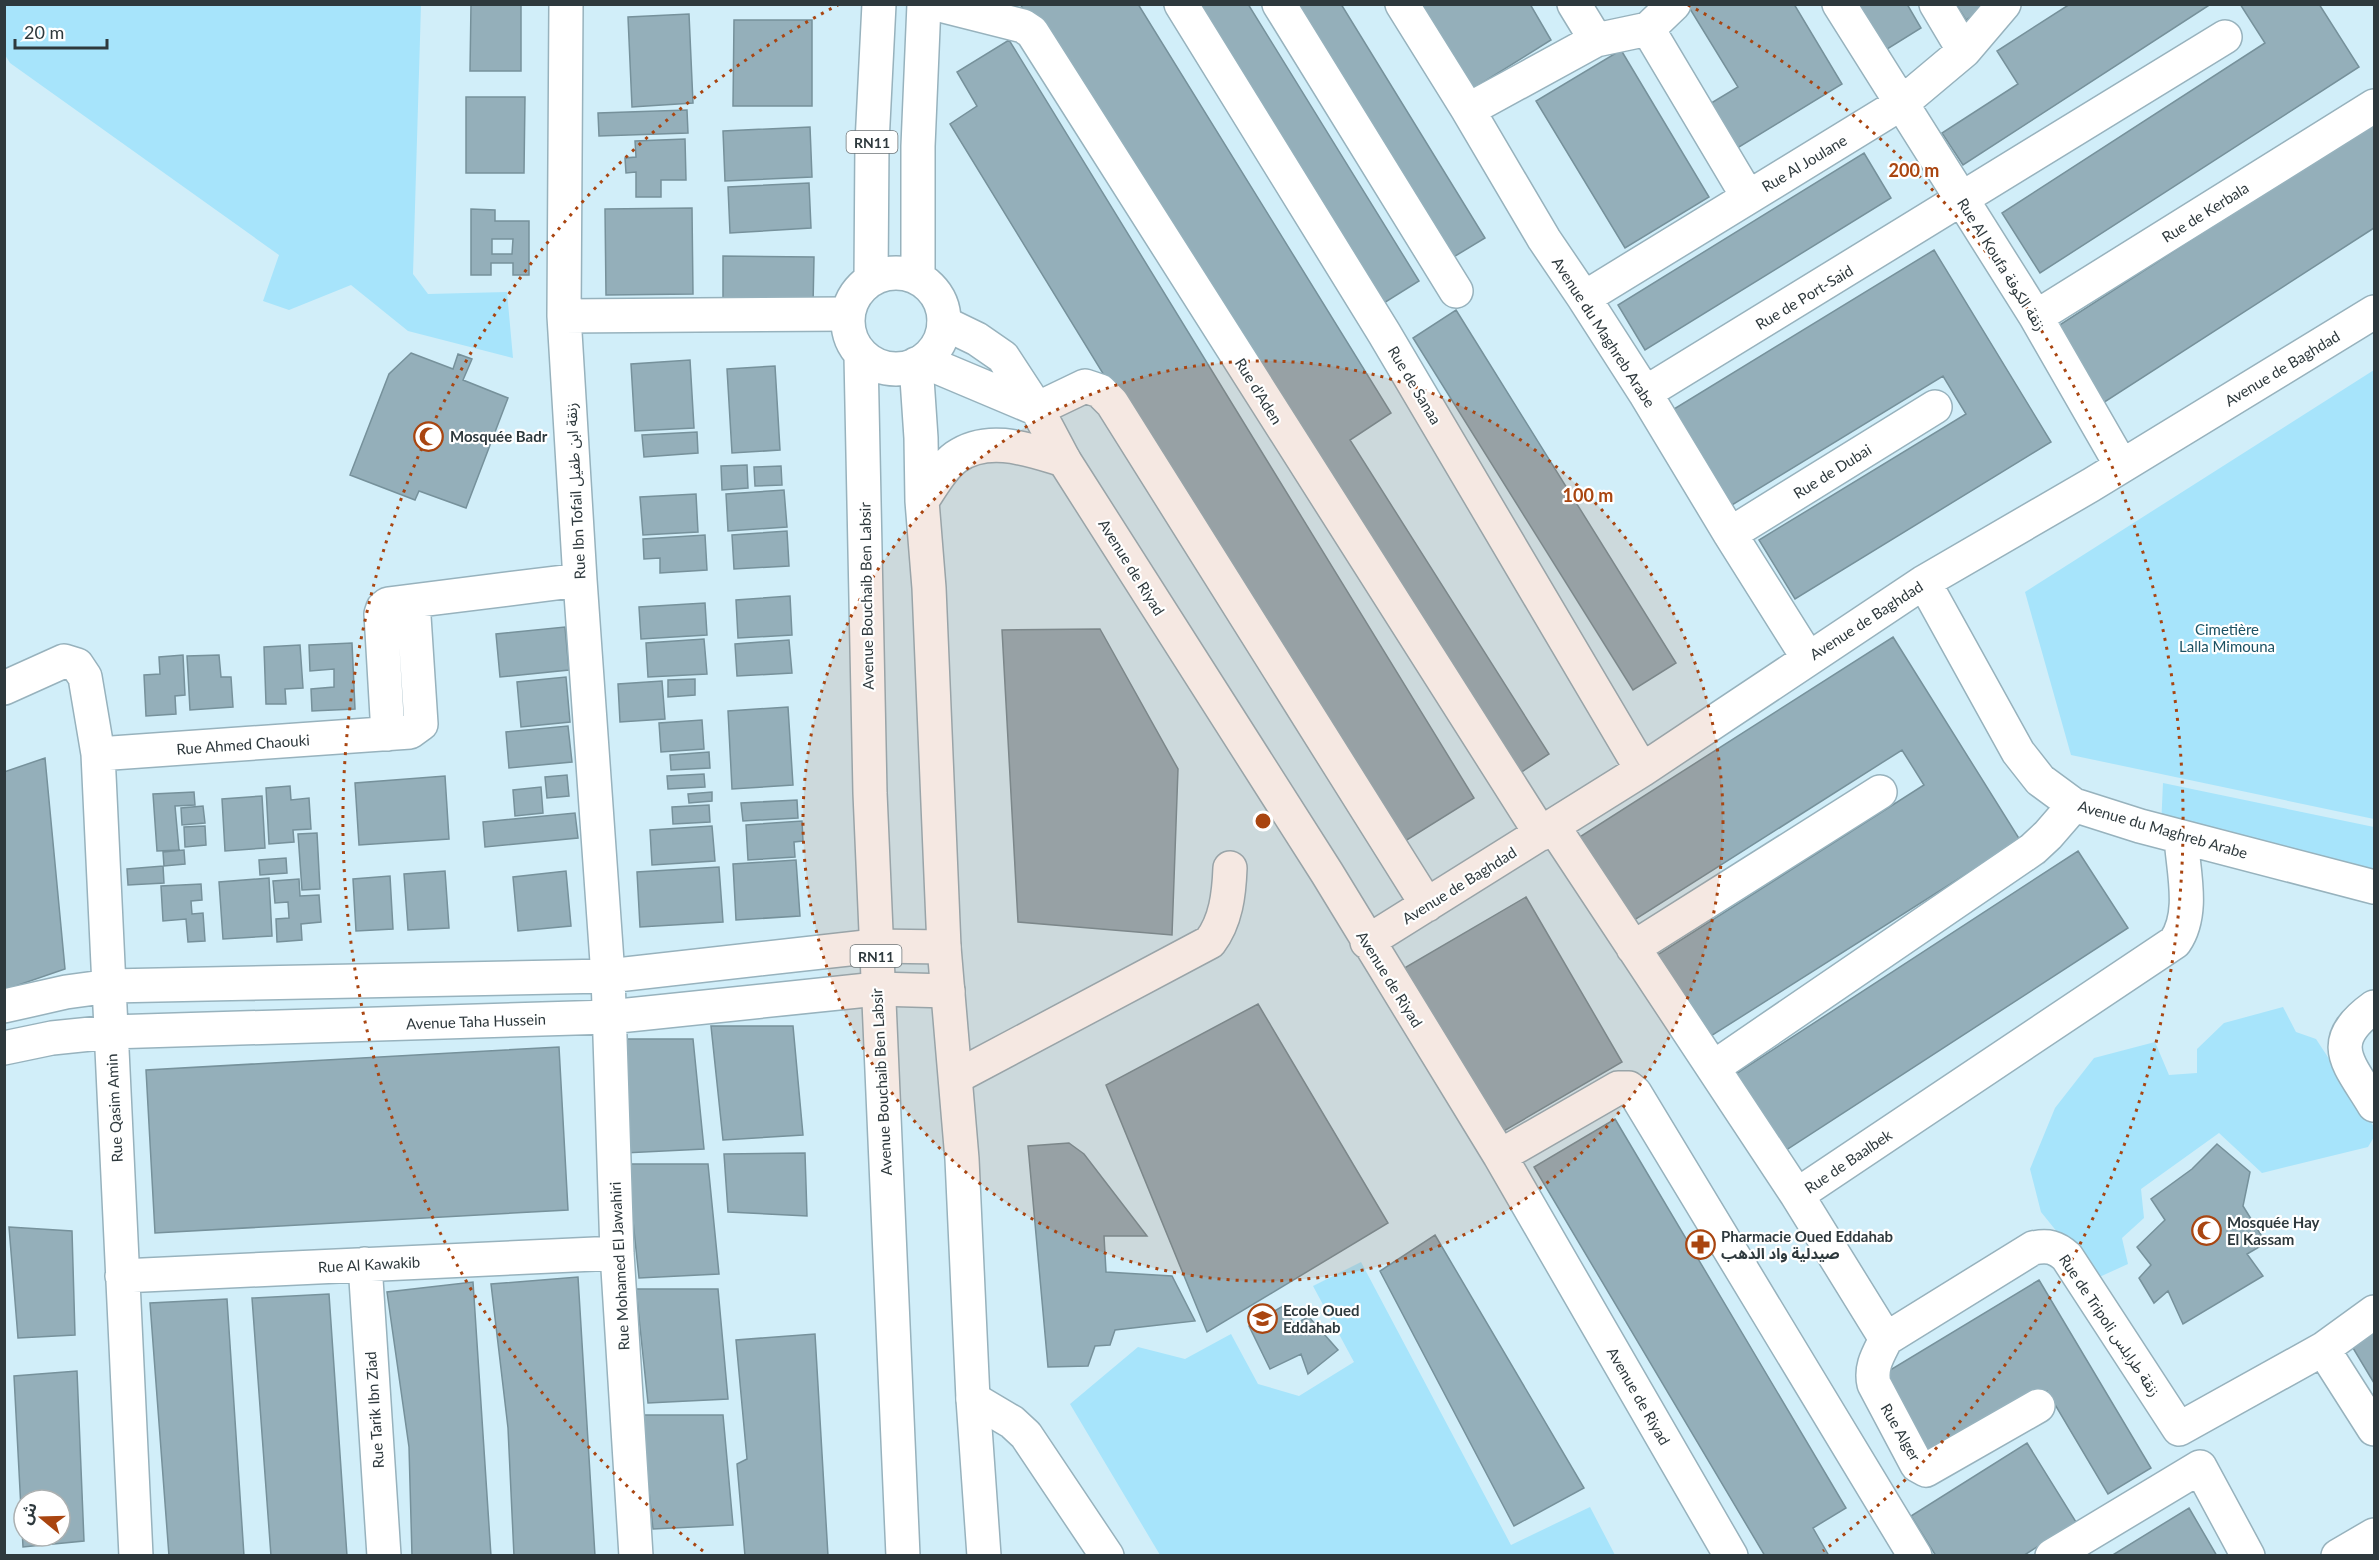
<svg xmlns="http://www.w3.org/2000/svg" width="2379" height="1560" font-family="Lato,'Noto Sans Arabic',sans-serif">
<rect width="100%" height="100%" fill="#d1eef9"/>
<path fill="#a7e4fb" d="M 4,5 L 421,5 L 413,274 L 428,294 L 507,292 L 513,358 L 408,331 L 351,285 L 289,310 L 263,301 L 279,255 L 10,63 L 5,55 Z
M 2374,370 L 2374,819 L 2071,755 L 2025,592 Z
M 2163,783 L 2374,827 L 2374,872 L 2278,852 L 2265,841 L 2161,827 Z
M 2283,1007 L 2296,1032 L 2316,1039 L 2374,1127 L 2374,1137 L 2368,1147 L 2262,1173 L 2219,1133 L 2141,1189 L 2144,1218 L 2122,1238 L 2128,1264 L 2095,1279 L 2041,1212 L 2030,1169 L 2055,1108 L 2094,1058 L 2155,1042 L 2169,1075 L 2197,1073 L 2197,1049 L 2224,1023 Z
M 1361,1262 L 1511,1545 L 1590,1507 L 1615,1555 L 1160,1555 L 1070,1404 L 1138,1347 L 1185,1359 L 1231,1334 L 1258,1384 L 1299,1396 L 1354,1362 L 1313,1286 Z"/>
<path fill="#94afba" stroke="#76919b" stroke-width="1.5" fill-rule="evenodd" d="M 471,4 L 521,4 L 521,71 L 470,71 Z
M 1020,4 L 1138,4 L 1391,413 L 1350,440 L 1549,754 L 1508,781 Z
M 1189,4 L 1248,4 L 1419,281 L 1376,308 Z
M 1282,4 L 1341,4 L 1485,238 L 1442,264 Z
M 1412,4 L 1530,4 L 1551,40 L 1466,93 Z
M 1687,4 L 1794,4 L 1842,84 L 1726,155 L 1698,111 L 1738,87 Z
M 1844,4 L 1907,4 L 1921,28 L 1876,56 Z
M 1956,4 L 1990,4 L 1966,20 Z
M 2070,4 L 2211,4 L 1963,165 L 1942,133 L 2018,84 L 1997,51 Z
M 2240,4 L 2319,4 L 2359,67 L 2040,273 L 2002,213 L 2265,43 Z
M 689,14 L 693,103 L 632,107 L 628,17 Z
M 734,20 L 812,20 L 812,106 L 733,106 Z
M 1009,40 L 1474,798 L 1394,848 L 950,124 L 977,106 L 957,72 Z
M 1621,50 L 1709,197 L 1625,248 L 1536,101 Z
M 466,97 L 525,97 L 524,173 L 466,173 Z
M 687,110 L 688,133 L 599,136 L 598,113 Z
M 2374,122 L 2374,228 L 2103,403 L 2055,328 Z
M 810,127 L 812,177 L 725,181 L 723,131 Z
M 685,139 L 686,180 L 661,180 L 661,197 L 636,197 L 636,172 L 626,173 L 625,158 L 636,157 L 635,141 Z
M 1864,153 L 1891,198 L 1645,350 L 1618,305 Z
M 809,183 L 811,228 L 730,233 L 728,187 Z
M 692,208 L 693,294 L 606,295 L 605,209 Z
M 471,209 L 495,210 L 495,221 L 529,221 L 529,275 L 513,275 L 513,263 L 491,263 L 491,275 L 471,275 ZM 492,239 L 513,239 L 512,254 L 492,254 Z
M 1934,250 L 2051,442 L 1795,599 L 1759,540 L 1966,414 L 1943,376 L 1732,505 L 1674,409 Z
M 723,256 L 814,257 L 813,306 L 723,305 Z
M 1456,310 L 1676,663 L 1633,690 L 1413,338 Z
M 411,353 L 453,369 L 458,354 L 472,359 L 463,380 L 508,398 L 466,508 L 419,491 L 415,500 L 350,475 L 389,374 Z
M 690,360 L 694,428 L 635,431 L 631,364 Z
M 775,366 L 780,450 L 732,453 L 727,369 Z
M 697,432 L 698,453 L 644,457 L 642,435 Z
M 747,465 L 748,488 L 722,490 L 721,466 Z
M 781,466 L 782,485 L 755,486 L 754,467 Z
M 784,490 L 787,527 L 728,531 L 726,494 Z
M 696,494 L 698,532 L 643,535 L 640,497 Z
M 787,531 L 789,566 L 734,569 L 732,535 Z
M 705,535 L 707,570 L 660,573 L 660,558 L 644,559 L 643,539 Z
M 790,596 L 792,635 L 738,638 L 736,600 Z
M 705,603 L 707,635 L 641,639 L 639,607 Z
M 565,627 L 569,670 L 500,677 L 496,634 Z
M 1100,629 L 1178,769 L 1172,935 L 1018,922 L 1002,630 Z
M 1893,637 L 2020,840 L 1703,1041 L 1651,959 L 1924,785 L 1902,750 L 1628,924 L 1575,840 Z
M 704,639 L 707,674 L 648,677 L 646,643 Z
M 789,640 L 792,673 L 737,676 L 735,644 Z
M 352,643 L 355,709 L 312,711 L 311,689 L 334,687 L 334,669 L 310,671 L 309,645 Z
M 300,645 L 303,688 L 285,689 L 286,704 L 266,704 L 264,647 Z
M 183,655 L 185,695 L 175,696 L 176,714 L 146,716 L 144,675 L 160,674 L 159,657 Z
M 219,655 L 221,677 L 231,677 L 233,707 L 190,710 L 187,656 Z
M 566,677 L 570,722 L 521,727 L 517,682 Z
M 695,679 L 695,695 L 668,697 L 668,680 Z
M 662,681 L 665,719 L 620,722 L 618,684 Z
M 788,707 L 793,785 L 732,789 L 728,711 Z
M 702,720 L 704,749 L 661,752 L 659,723 Z
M 568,726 L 572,762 L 509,768 L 506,732 Z
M 709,752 L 710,768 L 671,770 L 670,755 Z
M 45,758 L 65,969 L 4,990 L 4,772 Z
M 704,774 L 705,787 L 668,789 L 667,776 Z
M 567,775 L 569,796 L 547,798 L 545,777 Z
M 445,776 L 449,839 L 359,845 L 355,783 Z
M 290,786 L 291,800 L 309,798 L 311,829 L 293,830 L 294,842 L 269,844 L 266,788 Z
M 541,787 L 543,813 L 515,816 L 513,790 Z
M 194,792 L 195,805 L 175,806 L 179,850 L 157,851 L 153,794 Z
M 712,792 L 712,801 L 689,803 L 688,794 Z
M 262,796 L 265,848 L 225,851 L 222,799 Z
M 797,800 L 798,818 L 743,821 L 741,803 Z
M 709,805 L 710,822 L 673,824 L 672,807 Z
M 203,806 L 205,823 L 182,825 L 181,808 Z
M 575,813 L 578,838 L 485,847 L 483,822 Z
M 802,821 L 803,841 L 794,842 L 795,857 L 748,860 L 746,825 Z
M 205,826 L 206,845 L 185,847 L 184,827 Z
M 712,826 L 715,861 L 652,865 L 650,830 Z
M 317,833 L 320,889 L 302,890 L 298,834 Z
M 184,850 L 185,864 L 164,866 L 163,852 Z
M 2078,851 L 2128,928 L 1777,1156 L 1728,1079 Z
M 286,858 L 287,873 L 260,875 L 259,860 Z
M 796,860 L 800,916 L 736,920 L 733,864 Z
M 163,866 L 164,883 L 128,885 L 127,869 Z
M 719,867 L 723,922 L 640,927 L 637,872 Z
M 445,871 L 449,928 L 408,930 L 404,874 Z
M 566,871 L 571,926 L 518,931 L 513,877 Z
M 390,876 L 393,929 L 356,931 L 353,879 Z
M 269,878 L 272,936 L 223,939 L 219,882 Z
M 299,879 L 300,896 L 319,895 L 321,922 L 301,924 L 302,940 L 277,942 L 276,919 L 289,918 L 288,902 L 275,903 L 273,881 Z
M 201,884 L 202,900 L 191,901 L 192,914 L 203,913 L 205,941 L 188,942 L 186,919 L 163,921 L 161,886 Z
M 1526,897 L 1622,1062 L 1497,1135 L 1401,970 Z
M 1258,1004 L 1388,1223 L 1207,1332 L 1106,1085 Z
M 711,1026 L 793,1026 L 803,1135 L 723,1140 Z
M 612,1039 L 693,1039 L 704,1149 L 624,1153 Z
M 559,1047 L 568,1210 L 155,1233 L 146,1070 Z
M 1615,1119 L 1846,1508 L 1813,1528 L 1829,1556 L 1765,1556 L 1534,1167 Z
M 1069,1143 L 1084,1154 L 1147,1236 L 1104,1236 L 1106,1272 L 1172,1276 L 1195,1321 L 1115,1330 L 1110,1345 L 1095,1346 L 1088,1366 L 1048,1367 L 1028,1146 Z
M 2217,1144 L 2250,1172 L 2243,1206 L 2266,1243 L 2247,1254 L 2263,1276 L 2183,1324 L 2168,1291 L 2154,1303 L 2139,1278 L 2151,1265 L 2137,1247 L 2165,1220 L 2151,1199 L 2192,1169 Z
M 805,1153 L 807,1216 L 728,1212 L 724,1154 Z
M 627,1164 L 708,1164 L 719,1274 L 639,1278 Z
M 9,1227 L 72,1231 L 75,1335 L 18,1338 Z
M 1435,1235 L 1584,1488 L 1514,1526 L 1380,1271 Z
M 578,1277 L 595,1556 L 514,1556 L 508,1428 L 491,1284 Z
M 2039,1280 L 2151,1468 L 2108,1494 L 2047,1391 L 1928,1462 L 1877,1378 Z
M 473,1282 L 491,1556 L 412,1556 L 409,1447 L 387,1292 Z
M 636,1289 L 718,1289 L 728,1399 L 648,1403 Z
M 329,1294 L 347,1556 L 271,1556 L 252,1298 Z
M 227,1299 L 244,1556 L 169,1556 L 150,1303 Z
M 1283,1306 L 1294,1324 L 1309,1317 L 1338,1350 L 1308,1374 L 1301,1354 L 1270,1369 L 1249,1326 Z
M 2374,1327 L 2374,1383 L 2350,1343 Z
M 815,1334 L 828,1556 L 745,1556 L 737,1464 L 747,1459 L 736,1340 Z
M 77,1371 L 84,1541 L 23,1547 L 14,1376 ZM 24,1500 L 60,1500 L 60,1536 L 24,1536 Z
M 641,1415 L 723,1415 L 733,1525 L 653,1529 Z
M 2027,1443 L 2076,1522 L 2023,1556 L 1936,1556 L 1911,1516 Z
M 2189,1508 L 2217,1556 L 2111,1556 Z"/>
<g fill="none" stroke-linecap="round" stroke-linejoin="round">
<defs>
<path id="minor" d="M 566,4 L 564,316 L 580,580 L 608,976 L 617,1253 L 636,1556
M 936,4 L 1023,26 L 1032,32 L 1541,834
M 1181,4 L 1384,333 L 1642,770
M 1279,4 L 1456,291
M 1402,4 L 1468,110 L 1544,239 L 1584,298 L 1645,393 L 1730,534 L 1808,658
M 1574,4 L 1596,40
M 1839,4 L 2036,317 L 2121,465
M 1936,4 L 1964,51
M 1648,29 L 1748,197
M 1468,110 L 1596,40 L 1648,29 L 1674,4
M 1584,298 L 1902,103 L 1964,51 L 2004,4
M 564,316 L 848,314
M 2036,317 L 2374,106
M 944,323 L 977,339 L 1003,357 L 1037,409 L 1064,460 L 1327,873 L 1500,1156 L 1731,1556
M 923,361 L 1037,409
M 1645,393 L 2225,37
M 1037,409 L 1085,386 L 1100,391 L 1112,403 L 1427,905
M 1730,534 L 1935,407
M 1924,582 L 2018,752 L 2040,780 L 2074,805 L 2140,826 L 2374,887
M 4,688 L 64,661 L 77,665 L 85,677 L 98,754 L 136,1556
M 388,734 L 381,614 L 383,608 L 388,604 L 580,580
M 98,754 L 410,732 L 421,724 L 413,601
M 1553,826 L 1797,1195 L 2175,942 C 2195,913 2183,871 2181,837
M 1367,942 L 1642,770 L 1924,582 L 2091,485 L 2374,312
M 1633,948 L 1880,792
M 4,1006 L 66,992 L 110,986 L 608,976 L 875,946 L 944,947
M 2374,1007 C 2324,1043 2349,1063 2374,1105
M 4,1048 L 52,1038 L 110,1032 L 609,1017 L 877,989 L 948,991
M 1714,1067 L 2033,849 L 2048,835 L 2074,805
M 956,1077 L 1210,942 C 1226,921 1229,894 1230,868
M 1500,1156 L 1618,1088 L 1629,1088 L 1635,1093 L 1915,1556
M 1797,1195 L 1886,1339 L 2033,1248 C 2048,1245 2056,1247 2067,1257 L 2179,1429 L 2323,1349 L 2374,1312
M 365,1264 L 384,1556
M 122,1276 L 617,1253
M 1886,1339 C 1878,1355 1870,1367 1874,1384 L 1917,1465 L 1926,1470 L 2038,1406
M 2323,1349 L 2374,1429
M 973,1399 L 1012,1422 L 1026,1435 L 1107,1556
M 2052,1556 L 2200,1467 L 2248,1556
M 2338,1556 L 2374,1535"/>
<path id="major" d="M848 321a48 48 0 1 1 96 0a48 48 0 1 1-96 0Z
M 918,278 L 918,146 L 924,4
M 871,280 L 872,143 L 879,4
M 861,356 L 870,793 L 903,1556
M 916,364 L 921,438 L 922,501 L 929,588 L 944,947 L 962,1159 L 973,1399 L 984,1556
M 922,501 C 932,486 942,467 956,457 C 989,434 1030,450 1064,460"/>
</defs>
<use href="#minor" stroke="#97b2bd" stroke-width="36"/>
<use href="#major" stroke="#97b2bd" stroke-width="36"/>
<use href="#minor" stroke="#fff" stroke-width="33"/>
<use href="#major" stroke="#fff" stroke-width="33"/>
</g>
<circle cx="1263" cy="821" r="460" fill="#a94510" fill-opacity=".12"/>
<g fill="none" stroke="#a94510" stroke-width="3" stroke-dasharray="3 6">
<circle cx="1263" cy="821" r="460"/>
<path d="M703 1551A920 920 0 0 1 838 5M1688 5A920 920 0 0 1 1823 1551"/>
</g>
<defs>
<symbol id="mosque-ring" viewBox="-11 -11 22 22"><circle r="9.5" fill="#fff" stroke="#a94510" stroke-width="1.5"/><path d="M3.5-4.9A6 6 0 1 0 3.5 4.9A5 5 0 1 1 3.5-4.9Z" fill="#a94510"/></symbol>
<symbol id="pharmacy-ring" viewBox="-11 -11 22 22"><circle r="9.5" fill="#fff" stroke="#a94510" stroke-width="1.5"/><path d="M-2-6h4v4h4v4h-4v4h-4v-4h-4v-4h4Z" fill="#a94510"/></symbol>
<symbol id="school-ring" viewBox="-11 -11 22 22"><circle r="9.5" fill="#fff" stroke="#a94510" stroke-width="1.5"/><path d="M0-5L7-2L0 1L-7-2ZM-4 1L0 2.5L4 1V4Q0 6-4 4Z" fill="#a94510"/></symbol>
</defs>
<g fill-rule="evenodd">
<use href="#mosque-ring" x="412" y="420" width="33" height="33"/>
<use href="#mosque-ring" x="2190" y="1214" width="33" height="33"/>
<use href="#pharmacy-ring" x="1684" y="1228" width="33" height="33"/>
<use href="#school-ring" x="1246" y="1302" width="33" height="33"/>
</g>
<g text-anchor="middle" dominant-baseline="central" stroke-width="4.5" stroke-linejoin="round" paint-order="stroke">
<g fill="#fff" stroke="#6d7477" stroke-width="1.5">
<rect x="846.5" y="131" width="51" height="22" rx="4.5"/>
<rect x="850.5" y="945" width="51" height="22" rx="4.5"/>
</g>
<g font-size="14" font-weight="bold" fill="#2e393d">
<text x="872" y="142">RN11</text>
<text x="876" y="956">RN11</text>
</g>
<g font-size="15" fill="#2e393d" stroke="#fff">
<text transform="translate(1804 163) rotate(-31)">Rue Al Joulane</text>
<text transform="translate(2205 212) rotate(-32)">Rue de Kerbala</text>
<text transform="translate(2002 264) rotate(58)">Rue Al Koufa زنقة الكوفة</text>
<text transform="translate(1804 297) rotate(-31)">Rue de Port-Said</text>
<text transform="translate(1604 332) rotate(57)">Avenue du Maghreb Arabe</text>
<text transform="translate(2282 368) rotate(-31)">Avenue de Baghdad</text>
<text transform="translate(1415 385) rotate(59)">Rue de Sanaa</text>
<text transform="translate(1259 391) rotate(58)">Rue d'Aden</text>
<text transform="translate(1832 471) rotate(-32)">Rue de Dubai</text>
<text transform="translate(575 491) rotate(-93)">Rue Ibn Tofail زنقة ابن طفيل</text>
<text transform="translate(1132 567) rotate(58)">Avenue de Riyad</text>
<text transform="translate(866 596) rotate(-91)">Avenue Bouchaib Ben Labsir</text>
<text transform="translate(1866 620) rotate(-33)">Avenue de Baghdad</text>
<text transform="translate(243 744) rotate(-4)">Rue Ahmed Chaouki</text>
<text transform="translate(2163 829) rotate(16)">Avenue du Maghreb Arabe</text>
<text transform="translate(1459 885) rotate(-32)">Avenue de Baghdad</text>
<text transform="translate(1390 979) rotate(58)">Avenue de Riyad</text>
<text transform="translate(476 1021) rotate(-2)">Avenue Taha Hussein</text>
<text transform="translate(881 1082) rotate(-93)">Avenue Bouchaib Ben Labsir</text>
<text transform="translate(114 1108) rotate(-93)">Rue Qasim Amin</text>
<text transform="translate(1848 1161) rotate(-34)">Rue de Baalbek</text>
<text transform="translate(369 1264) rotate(-3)">Rue Al Kawakib</text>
<text transform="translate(619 1266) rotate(-93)">Rue Mohamed El Jawahiri</text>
<text transform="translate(2110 1325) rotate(56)">Rue de Tripoli زنقة طرابلس</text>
<text transform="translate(1639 1396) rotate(60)">Avenue de Riyad</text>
<text transform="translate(374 1410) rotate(-94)">Rue Tarik Ibn Ziad</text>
<text transform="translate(1901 1432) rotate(60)">Rue Alger</text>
</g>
<g font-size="15" font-weight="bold" fill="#2e393d" stroke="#fff" text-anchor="start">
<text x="450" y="436">Mosquée Badr</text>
<text x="2227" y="1222">Mosquée Hay<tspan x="2227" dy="17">El Kassam</tspan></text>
<text x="1721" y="1236">Pharmacie Oued Eddahab<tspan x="1721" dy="17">صيدلية واد الدهب</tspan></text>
<text x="1283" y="1310">Ecole Oued<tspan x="1283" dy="17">Eddahab</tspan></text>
</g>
<g font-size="15" fill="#1b5264" stroke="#fff">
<text x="2227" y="629">Cimetière<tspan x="2227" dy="17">Lalla Mimouna</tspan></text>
</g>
</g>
<circle cx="1263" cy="821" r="9" fill="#a94510" stroke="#fff" stroke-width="3"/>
<g font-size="18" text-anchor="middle" font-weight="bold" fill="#a94510" stroke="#fff" stroke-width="4.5" stroke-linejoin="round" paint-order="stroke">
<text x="1914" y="177">200 m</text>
<text x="1588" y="502">100 m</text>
</g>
<rect width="2379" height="1560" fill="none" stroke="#2e393d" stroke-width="12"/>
<g transform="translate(42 1518) rotate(289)"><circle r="28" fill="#ffffff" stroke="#abb0b1" stroke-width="1.5"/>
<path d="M0-4.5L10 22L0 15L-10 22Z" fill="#a94510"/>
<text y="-9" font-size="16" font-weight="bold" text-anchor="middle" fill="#2e393d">ش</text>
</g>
<path d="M15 39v9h92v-9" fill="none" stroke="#2e393d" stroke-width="3"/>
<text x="24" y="39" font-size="18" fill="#2e393d" stroke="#ffffff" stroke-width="4.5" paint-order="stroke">20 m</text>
</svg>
